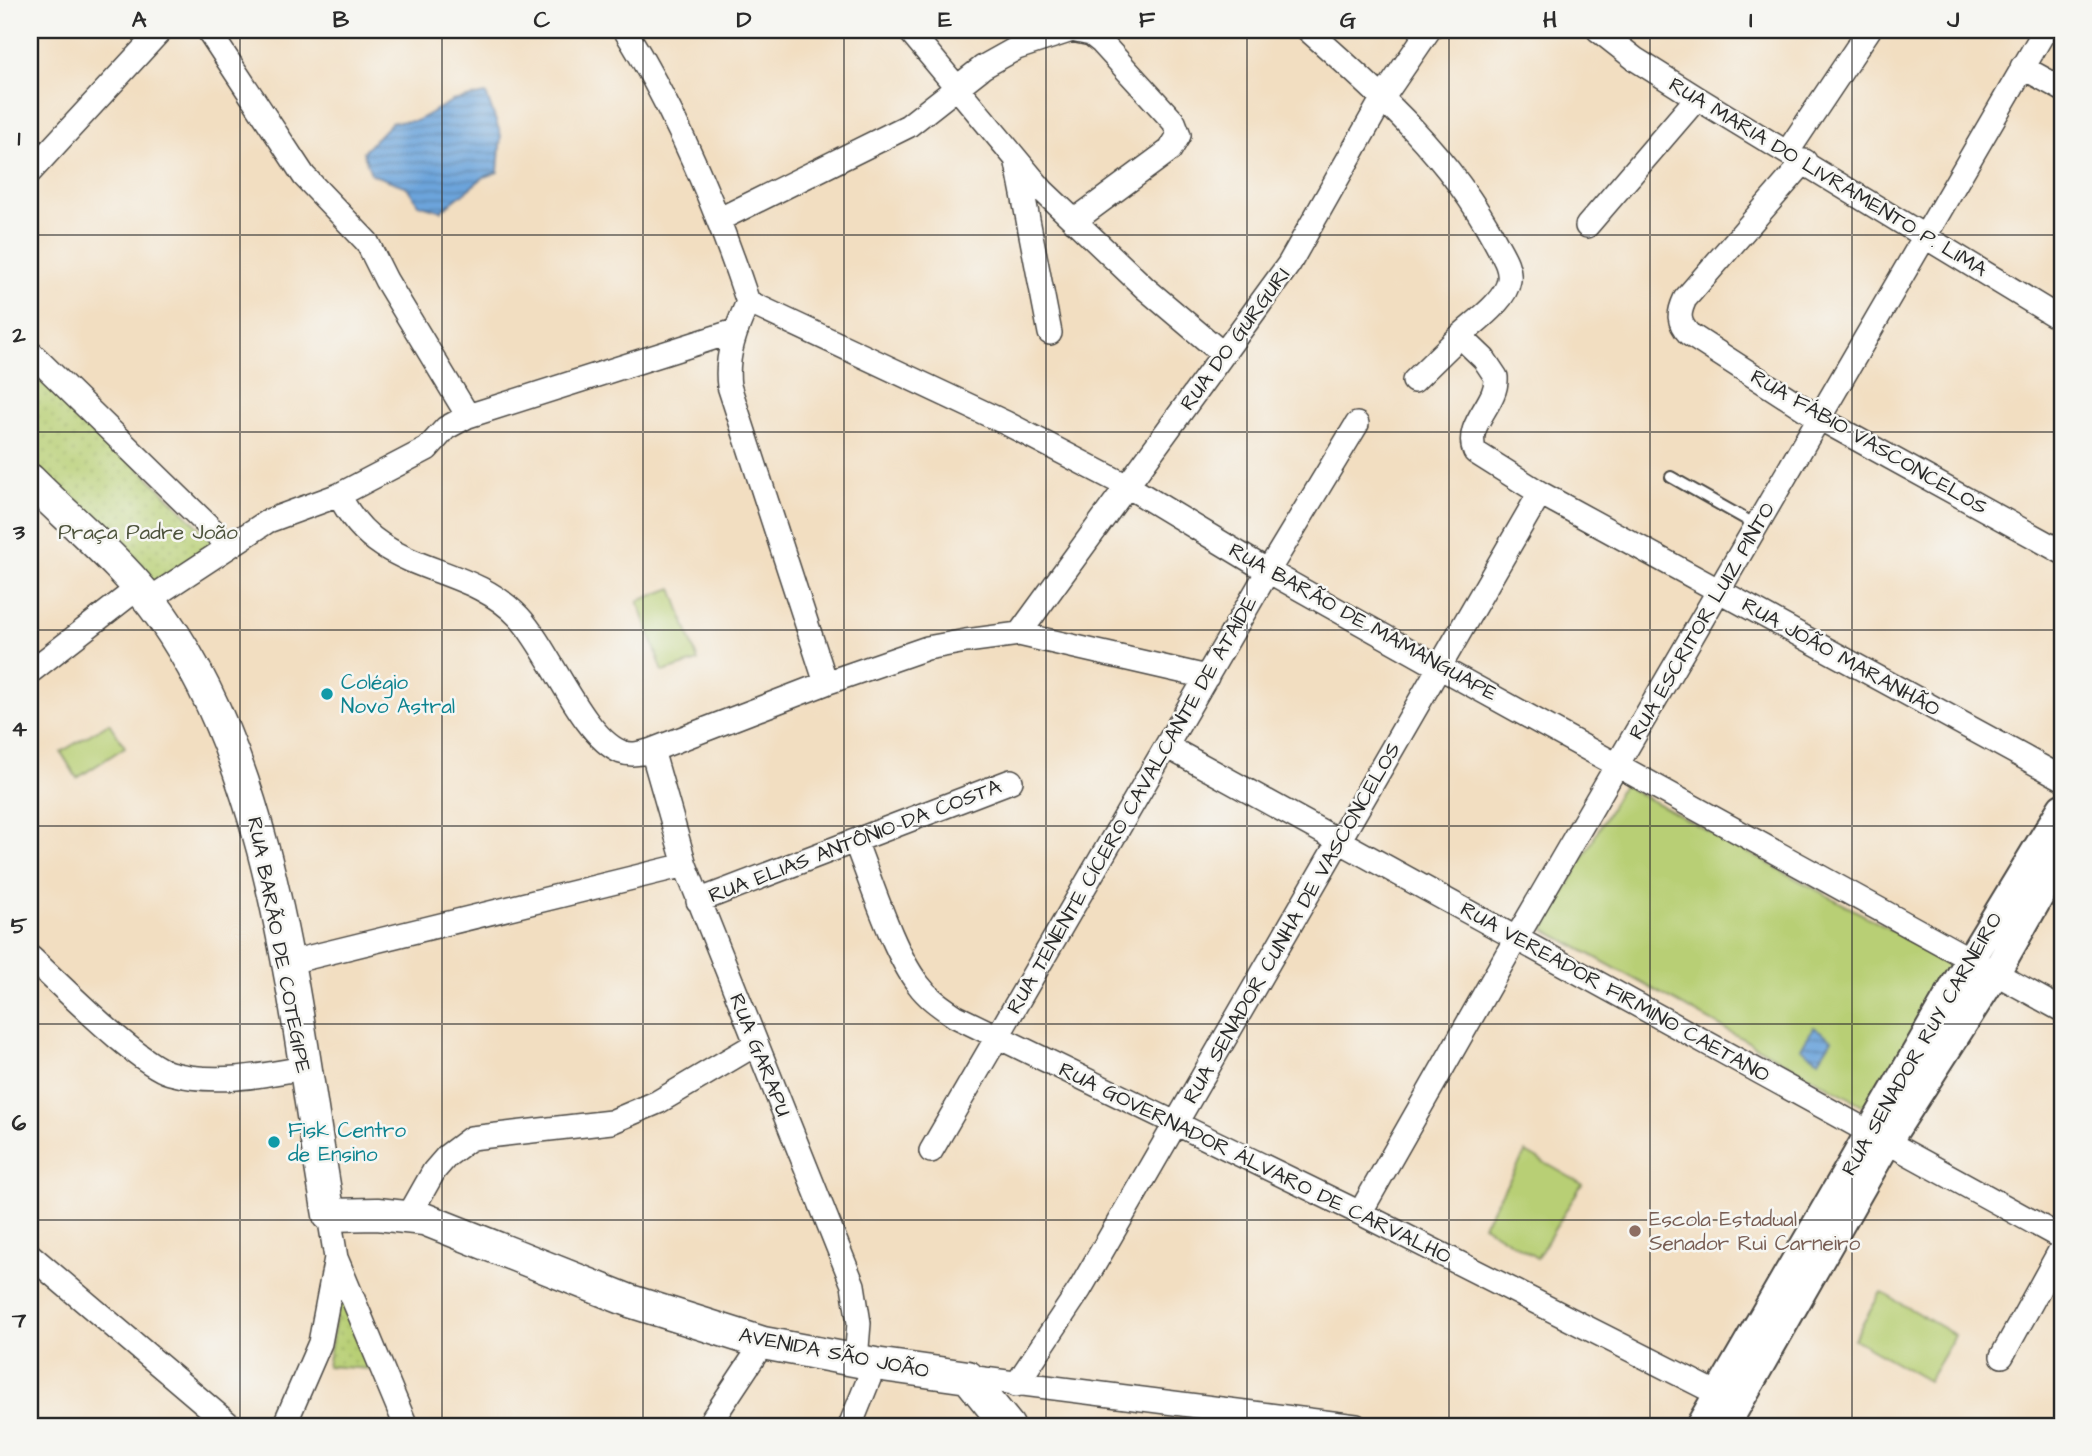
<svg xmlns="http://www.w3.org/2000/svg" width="2092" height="1456" font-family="'Architects Daughter',sans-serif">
<defs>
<pattern id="grass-dots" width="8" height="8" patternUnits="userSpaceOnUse" patternTransform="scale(1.75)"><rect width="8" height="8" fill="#b8cf74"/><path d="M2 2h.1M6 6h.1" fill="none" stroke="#9eb265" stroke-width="1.8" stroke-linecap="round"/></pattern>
<pattern id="water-rules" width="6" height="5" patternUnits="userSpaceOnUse" patternTransform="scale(1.75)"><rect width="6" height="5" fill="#6ca4db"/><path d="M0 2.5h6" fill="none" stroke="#5986b2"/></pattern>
</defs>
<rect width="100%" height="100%" fill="#f6f6f2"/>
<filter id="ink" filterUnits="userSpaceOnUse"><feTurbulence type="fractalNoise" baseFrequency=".0143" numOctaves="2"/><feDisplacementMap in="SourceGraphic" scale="14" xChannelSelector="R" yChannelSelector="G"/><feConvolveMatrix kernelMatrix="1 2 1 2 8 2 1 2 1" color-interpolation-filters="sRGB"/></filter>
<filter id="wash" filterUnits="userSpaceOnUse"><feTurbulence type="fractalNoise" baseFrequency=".00686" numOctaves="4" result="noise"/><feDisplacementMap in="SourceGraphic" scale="28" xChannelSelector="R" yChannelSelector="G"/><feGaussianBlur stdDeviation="1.57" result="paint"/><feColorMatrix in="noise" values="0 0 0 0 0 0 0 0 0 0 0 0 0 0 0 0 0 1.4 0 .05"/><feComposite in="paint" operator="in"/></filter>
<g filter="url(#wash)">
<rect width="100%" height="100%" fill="#f2dec1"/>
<path fill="url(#grass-dots)" stroke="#727d50" stroke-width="2" d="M 30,361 L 214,542 L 150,590 L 30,470 Z
M 341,1291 L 369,1369 L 327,1366 Z"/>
<path fill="#b8cf74" stroke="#727d50" stroke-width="2" d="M 672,588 L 698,661 L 663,672 L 638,601 Z
M 109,723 L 125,747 L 77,778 L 61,752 Z
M 1623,785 L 1956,965 L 1873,1111 L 1544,929 Z
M 1526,1152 L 1582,1184 L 1537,1258 L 1483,1225 Z
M 1881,1292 L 1955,1335 L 1928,1381 L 1854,1339 Z"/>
<path fill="url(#water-rules)" stroke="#4c6883" stroke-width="2" d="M 486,94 L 501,135 L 498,172 L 484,177 L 441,211 L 418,204 L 407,187 L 371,174 L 363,152 L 392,122 L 416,121 L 452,101 Z
M 1814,1027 L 1832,1039 L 1819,1060 L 1801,1048 Z"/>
</g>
<g filter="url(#ink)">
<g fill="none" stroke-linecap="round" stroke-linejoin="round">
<defs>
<path id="service" d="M 1671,477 L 1756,525"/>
<path id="minor" d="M 208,30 L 304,176 L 367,242 L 386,280 L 468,416
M 625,30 C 678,116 716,206 748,302 C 736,329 725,356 729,386 L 826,683
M 909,30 L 1043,191 L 1145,288 L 1223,354
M 1308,30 C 1378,92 1451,157 1495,241 C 1501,253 1511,266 1509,280 C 1506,301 1475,322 1460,336 L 1484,359 L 1496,377 C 1498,404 1463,424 1475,452 L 1540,493 L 2062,778
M 1598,30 L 1635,59 L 1697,98 L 2062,320
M 2022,67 L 2062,89
M 1788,151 L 1869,30
M 1805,161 L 1685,299 C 1678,314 1678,322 1689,334 L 1819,418 L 2062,552
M 1017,163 L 1050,333
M 30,172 L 161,30
M 720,219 L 908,126 L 983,67 L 1017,48 L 1072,30 L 1091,34 L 1101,42 L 1174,122 L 1179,135 L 1170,150 L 1074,221
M 1587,226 L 1697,98
M 748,302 L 1006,423 L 1129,487 L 1268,571 L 1439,667 L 2062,1010
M 30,352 L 229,546
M 1414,381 L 1460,336
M 339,495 C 380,579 464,559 519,617 C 550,650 582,736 621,752 C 632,756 642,753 652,750 L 826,683 L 927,648 L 966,641 L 1019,634 L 1207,677
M 148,600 L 268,521 L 339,495 L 427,449 L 446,428 L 468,416 L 735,331
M 1019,634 L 1289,264 L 1384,96 L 1429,30
M 30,672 L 138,588
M 1168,747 L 2062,1238
M 652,750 L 685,865 L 853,1285 L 859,1323 L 856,1360
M 855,841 C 871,881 893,952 918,984 C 928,998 942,1007 955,1016 L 1360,1213 L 1734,1402
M 698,901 L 1011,781
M 30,957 C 59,983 138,1064 170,1073 C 213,1085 261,1076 303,1068
M 286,963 L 685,865
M 931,1151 L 1268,571 L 1357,424
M 1360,1213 L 1517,937 L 2045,30
M 329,1215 L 336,1258 L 406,1426
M 408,1217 L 434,1171 L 447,1156 L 471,1138 L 611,1122 L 658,1102 L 756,1044
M 30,1255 L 231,1426
M 2002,1356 L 2062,1247
M 968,1377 L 1356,1426
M 1016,1385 L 1080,1289 L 1540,493
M 284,1426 L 320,1343 L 336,1258
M 708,1426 L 763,1343
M 850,1426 L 875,1364"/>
<path id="tertiary" d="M 1700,1426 L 1971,958 L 2062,808
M 1725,1426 L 1887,1142 L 1996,972 L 2062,856"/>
<path id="secondary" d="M 30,480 C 74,524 126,566 162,617 C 278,781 295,1021 329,1215 L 377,1214 L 424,1219 L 630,1301 L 763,1343 L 875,1364 L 968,1377 L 1008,1426"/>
</defs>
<use href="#service" stroke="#494642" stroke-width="14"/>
<use href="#minor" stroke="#494642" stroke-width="26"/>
<use href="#tertiary" stroke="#494642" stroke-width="32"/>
<use href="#secondary" stroke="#494642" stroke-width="35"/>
<use href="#service" stroke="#fff" stroke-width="10"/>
<use href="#minor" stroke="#fff" stroke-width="23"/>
<use href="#tertiary" stroke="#fff" stroke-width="28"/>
<use href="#secondary" stroke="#fff" stroke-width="32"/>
</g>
</g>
<path fill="none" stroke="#2b2b2b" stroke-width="2" stroke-opacity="0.55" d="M 240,30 L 240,1426M 442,30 L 442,1426M 643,30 L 643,1426M 844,30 L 844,1426M 1046,30 L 1046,1426M 1247,30 L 1247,1426M 1449,30 L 1449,1426M 1650,30 L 1650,1426M 1852,30 L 1852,1426M 30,235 L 2062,235M 30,432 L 2062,432M 30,630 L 2062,630M 30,826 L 2062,826M 30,1024 L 2062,1024M 30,1220 L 2062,1220"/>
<g fill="#0f9aa8" stroke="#f6f6f2" stroke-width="2.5">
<circle cx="327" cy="694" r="7"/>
<circle cx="274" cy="1142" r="7"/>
</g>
<circle fill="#8d6e63" stroke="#f6f6f2" stroke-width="2.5" cx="1635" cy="1231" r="7"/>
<g text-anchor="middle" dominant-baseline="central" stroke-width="5" stroke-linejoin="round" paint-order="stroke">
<g font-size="21" fill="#2b2b2b" stroke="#f6f6f2">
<text transform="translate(1828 177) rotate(31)">RUA MARIA DO LIVRAMENTO P. LIMA</text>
<text transform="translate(1235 339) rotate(-54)">RUA DO GURGURI</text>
<text transform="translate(1869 442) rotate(30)">RUA FÁBIO VASCONCELOS</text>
<text transform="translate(1702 621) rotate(-60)">RUA ESCRITOR LUIZ PINTO</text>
<text transform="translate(1363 622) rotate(29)">RUA BARÃO DE MAMANGUAPE</text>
<text transform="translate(1841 657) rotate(29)">RUA JOÃO MARANHÃO</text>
<text transform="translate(1132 805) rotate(-60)">RUA TENENTE CÍCERO CAVALCANTE DE ATAÍDE</text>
<text transform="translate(855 841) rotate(-21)">RUA ELIAS ANTÔNIO DA COSTA</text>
<text transform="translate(1292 923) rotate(-60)">RUA SENADOR CUNHA DE VASCONCELOS</text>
<text transform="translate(279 945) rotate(79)">RUA BARÃO DE COTEGIPE</text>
<text transform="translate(1615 992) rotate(29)">RUA VEREADOR FIRMINO CAETANO</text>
<text transform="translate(1922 1044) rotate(-60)">RUA SENADOR RUY CARNEIRO</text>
<text transform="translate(760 1055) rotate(68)">RUA GARAPU</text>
<text transform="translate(1255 1163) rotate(26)">RUA GOVERNADOR ÁLVARO DE CARVALHO</text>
<text transform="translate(834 1353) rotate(11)">AVENIDA SÃO JOÃO</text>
</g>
<g font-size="21" fill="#4e543d" stroke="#f6f6f2">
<text x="148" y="532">Praça Padre João</text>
</g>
<g font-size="21" fill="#0d838f" stroke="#f6f6f2" text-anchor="start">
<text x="341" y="682">Colégio<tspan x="341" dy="24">Novo Astral</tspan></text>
<text x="288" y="1130">Fisk Centro<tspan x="288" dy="24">de Ensino</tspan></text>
</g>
<g font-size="21" fill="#785e54" stroke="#f6f6f2" text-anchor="start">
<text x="1649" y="1219">Escola Estadual<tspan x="1649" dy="24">Senador Rui Carneiro</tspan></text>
</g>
</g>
<rect width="2092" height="1456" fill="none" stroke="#f6f6f2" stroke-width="77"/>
<rect x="38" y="38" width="2016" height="1380" fill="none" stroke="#2b2b2b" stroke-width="2.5"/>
<g font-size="23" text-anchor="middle" font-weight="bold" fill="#2b2b2b">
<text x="139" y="27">A</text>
<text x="341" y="27">B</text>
<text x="542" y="27">C</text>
<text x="744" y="27">D</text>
<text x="945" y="27">E</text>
<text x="1147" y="27">F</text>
<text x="1348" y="27">G</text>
<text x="1550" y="27">H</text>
<text x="1751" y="27">I</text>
<text x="1953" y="27">J</text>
<text x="19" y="145">1</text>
<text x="19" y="342">2</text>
<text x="19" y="539">3</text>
<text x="19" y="736">4</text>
<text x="19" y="933">5</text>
<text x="19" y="1130">6</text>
<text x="19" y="1327">7</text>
</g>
</svg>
